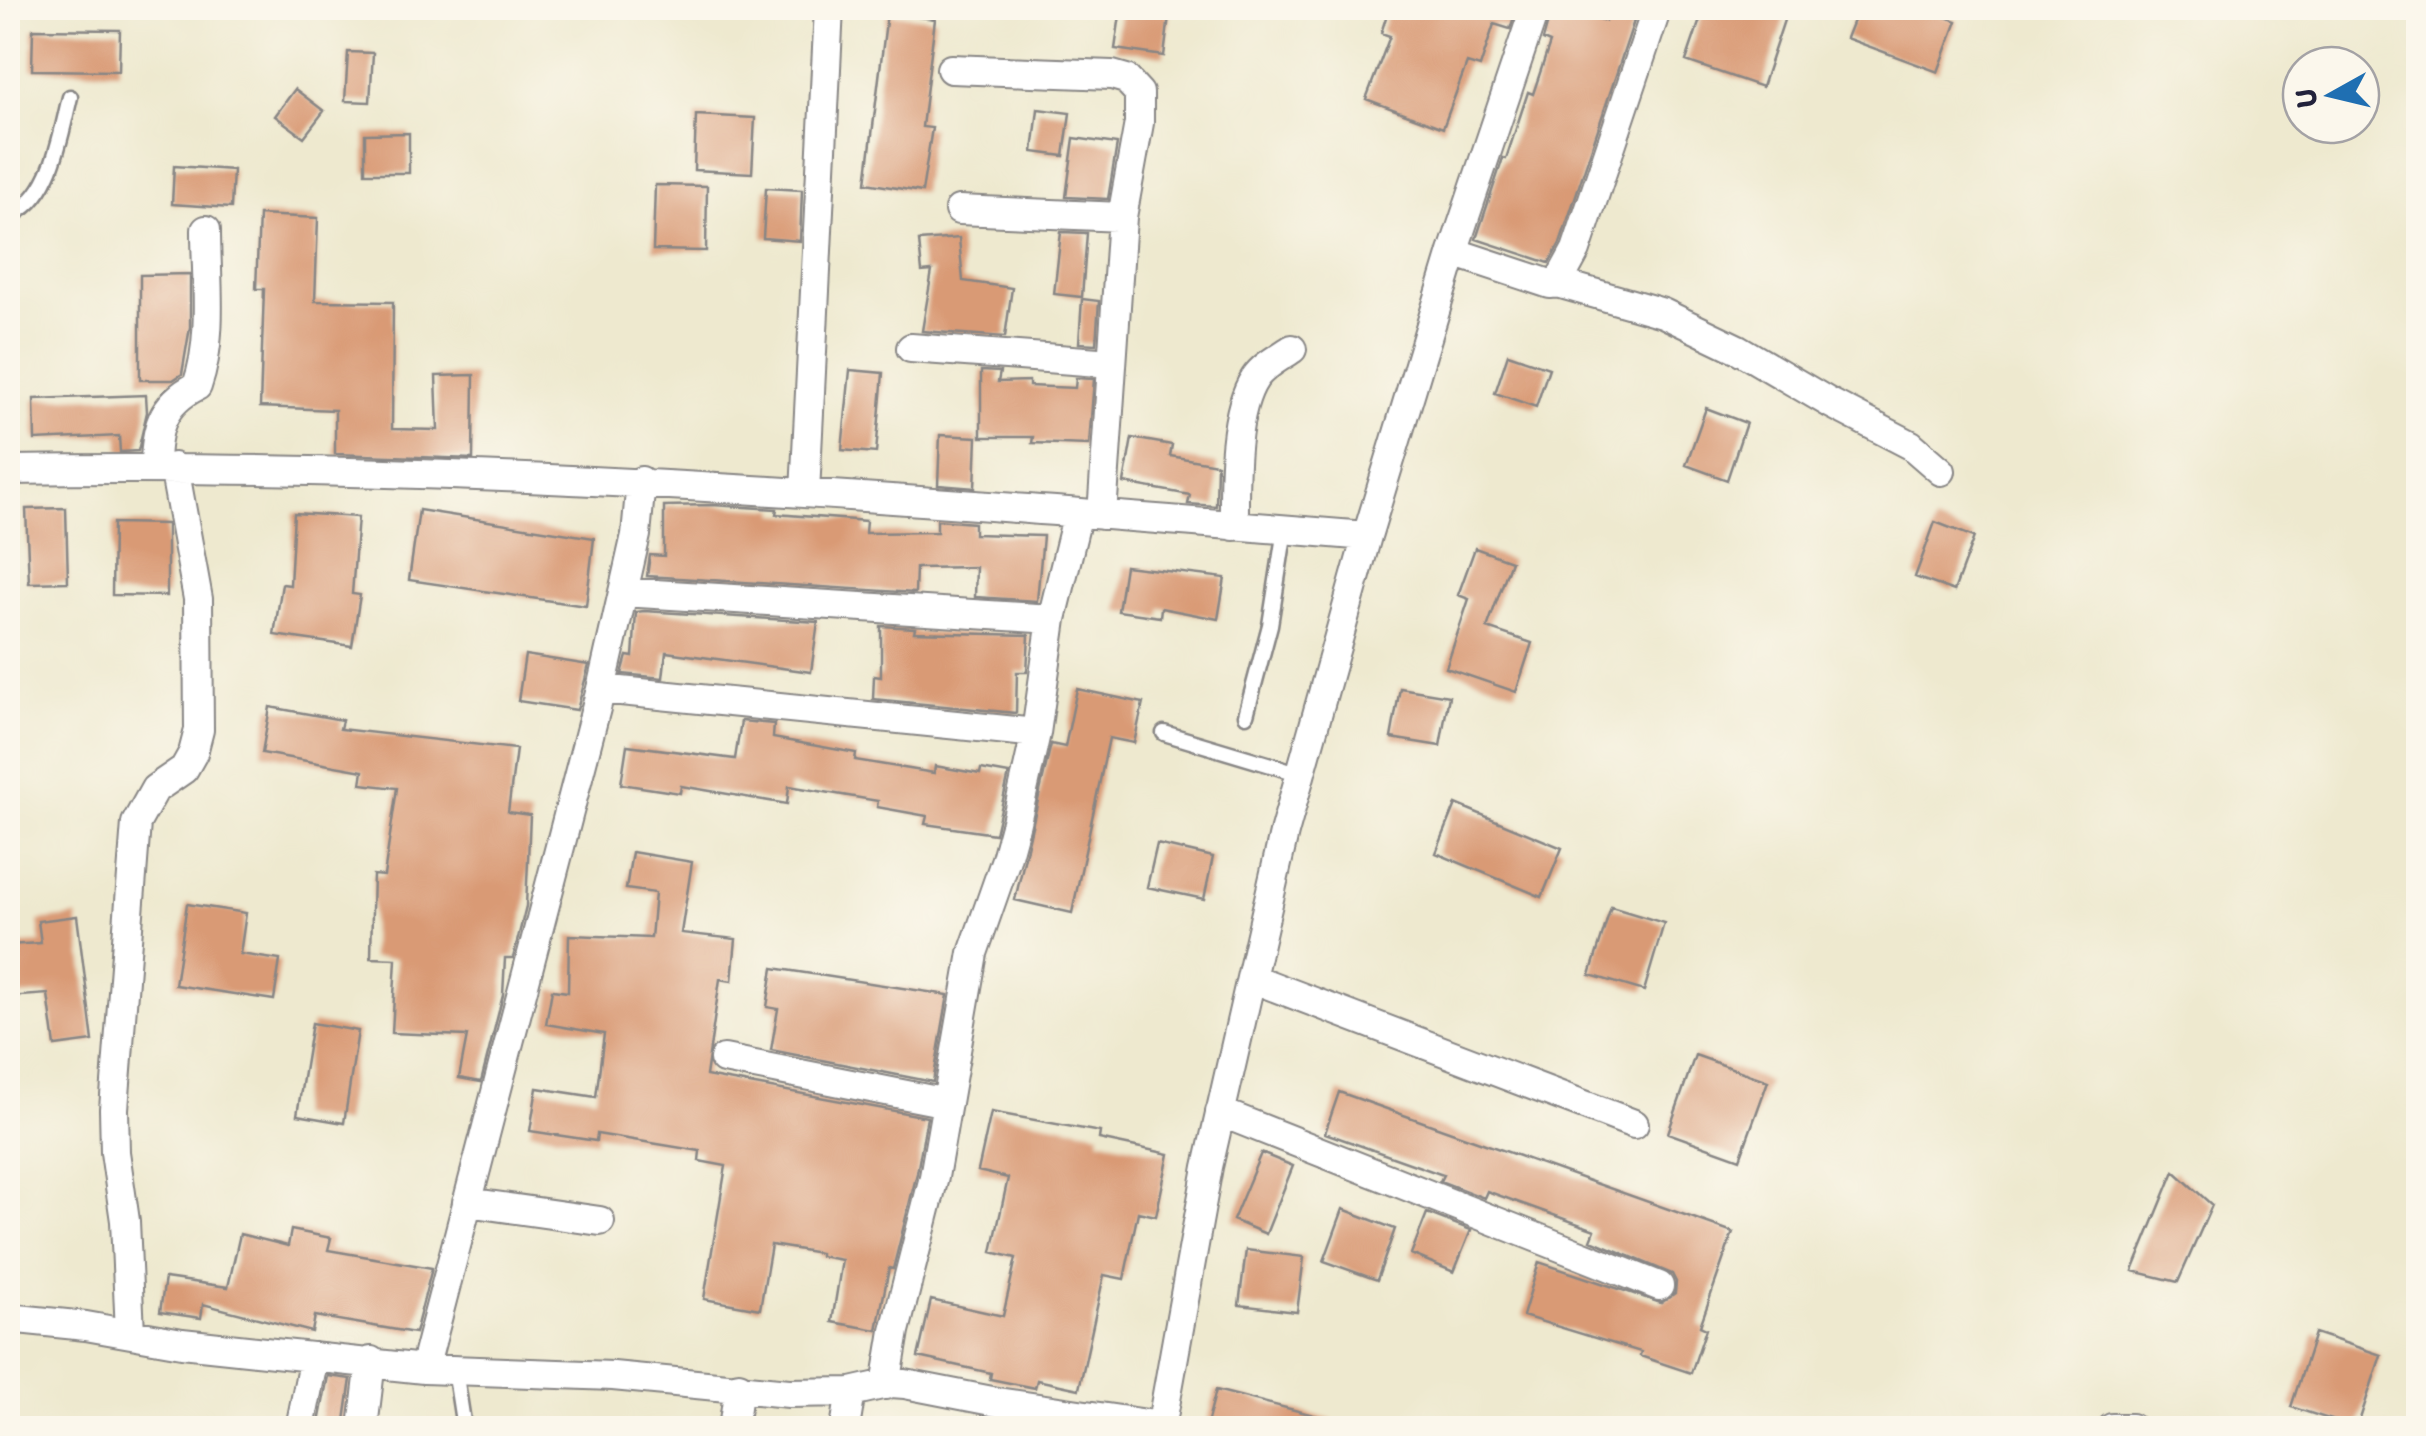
<svg xmlns="http://www.w3.org/2000/svg" width="2426" height="1436" font-family="'Shantell Sans',sans-serif">
<rect width="100%" height="100%" fill="#fbf7ec"/>
<filter id="ink" filterUnits="userSpaceOnUse"><feTurbulence type="fractalNoise" baseFrequency=".01" numOctaves="2"/><feDisplacementMap in="SourceGraphic" scale="20" xChannelSelector="R" yChannelSelector="G"/><feConvolveMatrix kernelMatrix="1 2 1 2 8 2 1 2 1" color-interpolation-filters="sRGB"/></filter>
<filter id="wash" filterUnits="userSpaceOnUse"><feTurbulence type="fractalNoise" baseFrequency=".0048" numOctaves="4" result="noise"/><feDisplacementMap in="SourceGraphic" scale="40" xChannelSelector="R" yChannelSelector="G"/><feGaussianBlur stdDeviation="2.25" result="paint"/><feColorMatrix in="noise" values="0 0 0 0 0 0 0 0 0 0 0 0 0 0 0 0 0 1.4 0 .05"/><feComposite in="paint" operator="in"/></filter>
<g filter="url(#wash)">
<rect width="100%" height="100%" fill="#eee9cf"/>
<g id="blocks">
<path fill="#d99a74" d="M 1121,8 L 1170,8 L 1164,56 L 1115,49 Z
M 1389,8 L 1517,8 L 1510,29 L 1494,24 L 1480,67 L 1467,63 L 1443,128 L 1366,99 L 1390,36 L 1381,33 Z
M 1552,8 L 1567,8 L 1605,21 L 1608,12 L 1634,21 L 1560,243 L 1549,263 L 1476,239 L 1503,158 L 1506,159 L 1528,92 L 1533,94 L 1550,43 L 1543,40 Z
M 1704,8 L 1788,8 L 1762,87 L 1686,61 Z
M 1858,8 L 1920,8 L 1957,21 L 1938,72 L 1846,38 Z
M 887,13 L 935,19 L 922,127 L 932,128 L 922,192 L 866,183 Z
M 33,29 L 120,30 L 119,71 L 32,70 Z
M 348,52 L 373,53 L 370,102 L 345,101 Z
M 295,89 L 324,111 L 304,137 L 275,116 Z
M 1038,109 L 1070,113 L 1064,156 L 1033,152 Z
M 696,115 L 755,118 L 752,173 L 694,170 Z
M 409,133 L 409,173 L 365,173 L 365,134 Z
M 1074,138 L 1117,144 L 1108,199 L 1066,197 Z
M 174,166 L 233,170 L 231,208 L 172,204 Z
M 655,185 L 707,186 L 706,251 L 653,250 Z
M 766,188 L 802,190 L 800,241 L 763,238 Z
M 259,215 L 318,218 L 315,301 L 393,302 L 392,429 L 438,430 L 436,376 L 474,375 L 473,459 L 335,454 L 335,410 L 260,407 L 264,289 L 256,289 Z
M 1061,232 L 1087,233 L 1082,297 L 1054,294 Z
M 959,238 L 963,281 L 1012,288 L 1005,337 L 922,331 L 932,271 L 922,272 L 919,241 Z
M 190,274 L 190,327 L 182,374 L 173,380 L 140,380 L 140,275 Z
M 1082,299 L 1099,301 L 1096,344 L 1079,343 Z
M 1508,354 L 1549,368 L 1536,407 L 1495,393 Z
M 850,370 L 883,373 L 876,453 L 842,450 Z
M 981,371 L 1000,372 L 998,382 L 1029,381 L 1029,386 L 1075,388 L 1076,378 L 1094,379 L 1089,445 L 1032,443 L 1033,437 L 981,437 Z
M 146,395 L 147,412 L 138,451 L 120,452 L 119,436 L 35,440 L 34,399 Z
M 1706,408 L 1746,423 L 1727,480 L 1686,465 Z
M 940,435 L 977,437 L 975,488 L 938,485 Z
M 1132,438 L 1172,445 L 1170,456 L 1217,464 L 1216,506 L 1188,504 L 1190,495 L 1124,483 Z
M 712,505 L 777,509 L 776,514 L 866,521 L 865,533 L 937,532 L 937,520 L 974,523 L 974,534 L 1043,536 L 1037,601 L 975,597 L 976,567 L 916,568 L 915,593 L 647,576 L 650,555 L 664,556 L 664,506 Z
M 66,508 L 68,582 L 29,583 L 26,509 Z
M 419,510 L 594,538 L 586,606 L 409,580 Z
M 294,513 L 358,517 L 352,594 L 360,595 L 352,646 L 274,635 L 282,584 L 290,585 Z
M 1935,522 L 1974,537 L 1954,591 L 1915,577 Z
M 113,523 L 167,524 L 167,596 L 112,595 Z
M 1475,548 L 1511,561 L 1487,628 L 1532,643 L 1516,692 L 1446,668 L 1469,599 L 1458,595 Z
M 1125,566 L 1225,578 L 1218,619 L 1161,608 L 1160,617 L 1118,611 Z
M 644,611 L 818,622 L 811,672 L 666,652 L 663,678 L 622,674 L 627,656 L 633,657 L 636,612 Z
M 881,626 L 915,628 L 914,632 L 1029,635 L 1027,672 L 1017,672 L 1016,713 L 873,699 L 874,676 L 881,677 Z
M 525,655 L 589,665 L 577,710 L 518,701 Z
M 1400,688 L 1449,696 L 1440,746 L 1391,738 Z
M 1077,689 L 1143,703 L 1134,743 L 1109,738 L 1072,913 L 1015,900 L 1051,744 L 1065,747 Z
M 270,707 L 342,720 L 340,729 L 516,749 L 508,812 L 530,815 L 526,906 L 513,958 L 505,958 L 503,995 L 481,1082 L 459,1078 L 467,1036 L 392,1033 L 396,959 L 371,958 L 372,911 L 373,875 L 384,876 L 397,788 L 361,784 L 363,771 L 262,753 Z
M 741,721 L 774,724 L 773,738 L 856,753 L 855,760 L 934,773 L 935,766 L 980,774 L 981,769 L 1009,774 L 995,834 L 925,824 L 927,816 L 877,807 L 878,801 L 789,786 L 787,804 L 681,786 L 680,793 L 621,784 L 627,745 L 735,759 Z
M 1456,804 L 1562,848 L 1542,897 L 1436,853 Z
M 1157,844 L 1213,857 L 1204,899 L 1147,887 Z
M 632,852 L 692,862 L 681,933 L 736,939 L 732,981 L 720,979 L 706,1076 L 927,1117 L 917,1173 L 893,1269 L 889,1268 L 877,1330 L 832,1322 L 842,1260 L 820,1256 L 820,1253 L 771,1245 L 760,1309 L 704,1299 L 726,1166 L 699,1161 L 700,1151 L 597,1134 L 596,1141 L 530,1131 L 537,1088 L 596,1097 L 604,1034 L 546,1024 L 552,990 L 568,992 L 569,935 L 651,938 L 655,893 L 626,889 Z
M 187,904 L 246,913 L 240,954 L 280,960 L 274,1000 L 175,985 Z
M 1611,907 L 1664,923 L 1644,991 L 1590,975 Z
M 77,916 L 93,1041 L 55,1046 L 48,994 L 8,997 L 8,945 L 41,943 L 38,921 Z
M 773,968 L 948,995 L 933,1082 L 771,1050 L 778,1009 L 767,1007 Z
M 312,1023 L 358,1031 L 344,1123 L 297,1115 Z
M 1695,1055 L 1768,1081 L 1740,1159 L 1668,1133 Z
M 1339,1092 L 1733,1232 L 1700,1326 L 1706,1329 L 1691,1373 L 1640,1356 L 1641,1352 L 1523,1316 L 1539,1262 L 1661,1303 L 1675,1293 L 1676,1282 L 1672,1274 L 1591,1240 L 1595,1230 L 1487,1191 L 1484,1198 L 1440,1181 L 1443,1175 L 1325,1133 Z
M 991,1112 L 1100,1132 L 1099,1139 L 1169,1154 L 1156,1216 L 1138,1212 L 1124,1279 L 1104,1275 L 1079,1389 L 1037,1380 L 1035,1388 L 990,1379 L 991,1373 L 918,1357 L 931,1300 L 1003,1316 L 1016,1258 L 992,1252 L 1008,1178 L 978,1171 Z
M 1261,1153 L 1293,1166 L 1266,1234 L 1233,1220 Z
M 2174,1171 L 2212,1205 L 2178,1282 L 2133,1271 Z
M 1343,1209 L 1395,1229 L 1377,1280 L 1324,1261 Z
M 1427,1213 L 1471,1230 L 1454,1272 L 1411,1254 Z
M 291,1230 L 331,1238 L 328,1250 L 432,1268 L 415,1333 L 315,1316 L 312,1332 L 203,1304 L 201,1318 L 160,1312 L 165,1278 L 228,1287 L 240,1234 L 288,1246 Z
M 1246,1250 L 1304,1257 L 1297,1312 L 1239,1305 Z
M 2315,1333 L 2381,1355 L 2357,1428 L 2291,1407 Z
M 328,1376 L 351,1379 L 344,1428 L 318,1428 Z
M 1216,1390 L 1333,1420 L 1332,1428 L 1206,1428 Z"/>
</g>
</g>
<g filter="url(#ink)">
<use href="#blocks" fill-opacity="0" stroke="#888685" stroke-width="2.5"/>
<g fill="none" stroke-linecap="round" stroke-linejoin="round">
<defs>
<path id="service" d="M 8,216 C 52,200 60,137 70,97
M 1246,715 L 1270,625 L 1285,529
M 1164,733 L 1301,774
M 455,1370 L 464,1428"/>
<path id="minor" d="M 1535,8 L 1453,252 L 1550,284 L 1558,283 L 1576,250 L 1657,8
M 951,69 L 1112,75 L 1126,79 L 1139,93 L 1139,123 L 1122,217 L 1102,515
M 959,210 L 1122,217
M 1558,283 L 1663,313 L 1738,349 L 1830,403 L 1911,445 L 1941,471
M 911,348 L 1112,363
M 155,468 C 155,430 161,404 197,386 C 214,338 206,279 206,230
M 8,470 C 462,462 915,499 1367,536 L 1284,833 L 1208,1167 L 1161,1428
M 805,493 L 829,8
M 1234,526 C 1234,485 1232,412 1255,378 C 1264,365 1279,358 1292,349
M 1367,536 L 1453,252
M 623,592 L 1052,619
M 601,689 L 1036,733
M 1251,978 L 1634,1124
M 724,1059 L 947,1103
M 1220,1112 L 1659,1286
M 467,1202 L 600,1221
M 8,1318 L 86,1326 L 182,1343 L 424,1369 L 613,1376 L 789,1393 L 851,1392 L 891,1383 L 905,1384 L 997,1402 L 1161,1426
M 130,1333 L 125,1221 L 115,1152 L 114,1109 L 136,823 L 155,789 L 184,769 L 193,753 L 199,730 L 198,599 L 174,467
M 424,1369 L 601,689 L 636,535 L 641,481
M 886,1385 L 895,1331 L 934,1177 L 973,953 L 1006,859 L 1016,822 L 1036,733 L 1052,619 L 1078,513
M 300,1428 L 314,1357
M 363,1428 L 371,1361
M 733,1428 L 739,1386
M 845,1428 L 851,1392
M 2112,1428 L 2131,1428"/>
</defs>
<use href="#service" stroke="#888685" stroke-width="19"/>
<use href="#minor" stroke="#888685" stroke-width="32"/>
<use href="#service" stroke="#fff" stroke-width="14"/>
<use href="#minor" stroke="#fff" stroke-width="28"/>
</g>
</g>
<rect width="2426" height="1436" fill="none" stroke="#fbf7ec" stroke-width="40"/>
<g transform="translate(2331 95) rotate(262)"><circle r="48" fill="#fbf7ec" stroke="#a4a2a5" stroke-width="2.5"/>
<path d="M0-8L18 38L0 25L-18 38Z" fill="#1f6fb2"/>
<text y="-15" font-size="28" font-weight="bold" text-anchor="middle" fill="#22223b">U</text>
</g>
</svg>
